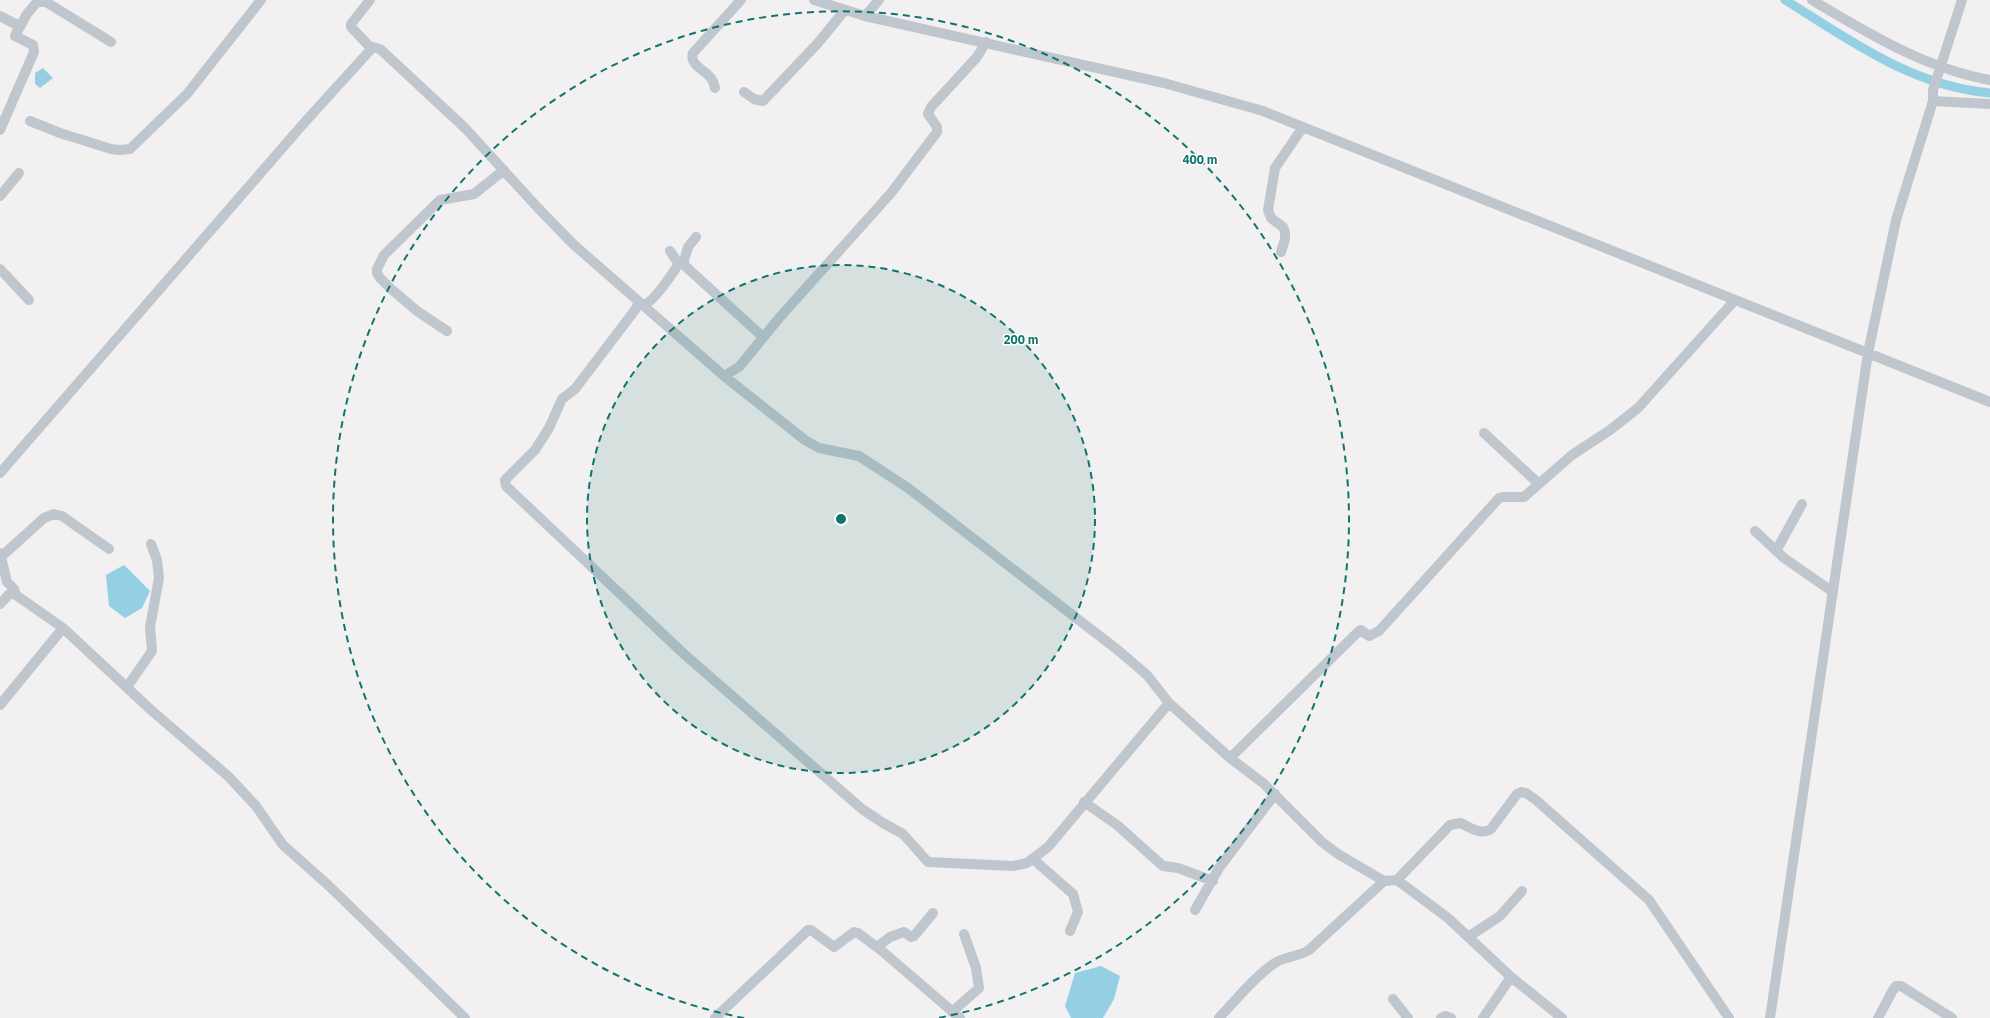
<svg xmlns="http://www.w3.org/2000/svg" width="1990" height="1018" font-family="'IBM Plex Sans',sans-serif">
<rect width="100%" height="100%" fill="#f2f0f0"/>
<path fill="#94cfe4" d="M 43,68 L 53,78 L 40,88 L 35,84 L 35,73 Z
M 124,565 L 150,591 L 142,608 L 125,618 L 109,606 L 106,575 Z
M 1101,966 L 1120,976 L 1114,999 L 1103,1018 L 1071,1018 L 1065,1006 L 1075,973 Z"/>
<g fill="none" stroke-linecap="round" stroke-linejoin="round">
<path stroke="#94cfe4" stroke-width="9" d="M 1785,0 C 1850,40 1911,86 1990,93"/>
<path stroke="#bfc6cd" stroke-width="10" d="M 370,0 L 351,24 L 351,27 L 371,48
M 814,0 L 865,16 L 1164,83 L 1263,111 L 1990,402
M 1812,0 C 1869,34 1925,68 1990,80
M 0,16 L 19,26 L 15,36 L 33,45 L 34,52 L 0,130
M 865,16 L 879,0
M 17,32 L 27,14 L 37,2 L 46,2 L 111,42
M 715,88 C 714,84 713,80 710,77 C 703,69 689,64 693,53 L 741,0
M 744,92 L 754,99 L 763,101 L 818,43 L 845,10
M 1933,101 L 1990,104
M 30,121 L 60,133 L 111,149 L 119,150 L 130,149 L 187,94 L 261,0
M 0,196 L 19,173
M 696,237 L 688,247 L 683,264 L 763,337
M 1281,252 L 1285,239 L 1285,232 L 1283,227 L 1271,218 L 1268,210 L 1275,168 L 1303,127
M 0,269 L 29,300
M 639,302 L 635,310 L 575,389 L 562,399 L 549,428 L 535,450 L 505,480 L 506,486 L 684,654 L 862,809 L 883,823 L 903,834 L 928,862 L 1013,866 L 1027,863 L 1048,847 L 1169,703
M 643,305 C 653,303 670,277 676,268 L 678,263 L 670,251
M 447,331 L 417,311 L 390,288 L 380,278 L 377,273 L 377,269 L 384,255 L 440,200 L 474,194 L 504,170
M 724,376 L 805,440 L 819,448 L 859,456 L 908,488 L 1119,651 L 1147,675 L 1169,703 L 1230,758 L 1263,783 L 1322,842 L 1338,854 L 1384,881 L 1397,880 L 1448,918 L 1511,977 L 1562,1018
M 1484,433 L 1539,484
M 0,473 L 304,123 L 373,47 L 380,49 L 465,128 L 538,208 L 573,244 L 724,376 L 739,367 L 780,317 L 891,193 L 937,132 L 937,127 L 928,114 L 931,107 L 977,57 L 986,42
M 1755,531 L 1784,558 L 1833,592
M 1776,551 L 1802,504
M 0,553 L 7,582 L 14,589 L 16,595 L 63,628 L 151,710 L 229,777 L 256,806 L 283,845 L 328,885 L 465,1018
M 2,556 L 44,518 L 54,514 L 62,516 L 109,549
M 0,604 L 14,589
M 127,687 L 152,651 L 150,627 L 159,578 L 157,560 L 151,544
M 0,705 L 63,628
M 1230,758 L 1359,631 L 1361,630 L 1369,636 L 1379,631 L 1499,498 L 1503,497 L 1524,497 L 1572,455 L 1610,430 L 1638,408 L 1735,300
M 1084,802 L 1117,825 L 1163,866 L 1178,868 L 1213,881
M 1033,859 L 1073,894 L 1078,912 L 1070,931
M 1397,880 L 1450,825 L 1460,823 C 1470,827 1481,836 1491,829 L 1517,794 L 1521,792 L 1526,793 L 1536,800 L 1649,900 L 1729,1018
M 1195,910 L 1219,868 L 1275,794
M 1468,937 L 1500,916 L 1522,891
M 877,947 L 890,937 L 904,932 L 911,937 L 914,936 L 933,913
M 1393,999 L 1408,1018
M 952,1012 L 979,988 L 976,968 L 964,934
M 715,1018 L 808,930 L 811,930 L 834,947 L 854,932 L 858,933 L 882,951 L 960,1018
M 1219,1018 C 1234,1002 1257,974 1275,963 C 1285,956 1299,957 1309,950 L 1384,881
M 1441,1018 L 1445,1016 L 1451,1018
M 1483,1018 L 1511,977
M 1770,1018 L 1868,353 L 1896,220 L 1933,101 L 1933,90 L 1962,0
M 1878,1018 L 1893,990 L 1896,986 L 1901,986 L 1952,1018"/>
</g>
<circle cx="841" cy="519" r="254" fill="#0f766e" fill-opacity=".12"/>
<g fill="none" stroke="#0f766e" stroke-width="2" stroke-dasharray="7 5">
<circle cx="841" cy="519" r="254"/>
<path d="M744 1018A508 508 0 1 1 938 1018"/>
</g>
<circle cx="841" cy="519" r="6" fill="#0f766e" stroke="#fff" stroke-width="2"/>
<g font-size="12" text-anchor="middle" font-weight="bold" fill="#0f766e" stroke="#fff" stroke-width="3" stroke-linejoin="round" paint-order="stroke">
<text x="1200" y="164">400 m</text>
<text x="1021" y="344">200 m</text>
</g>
</svg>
